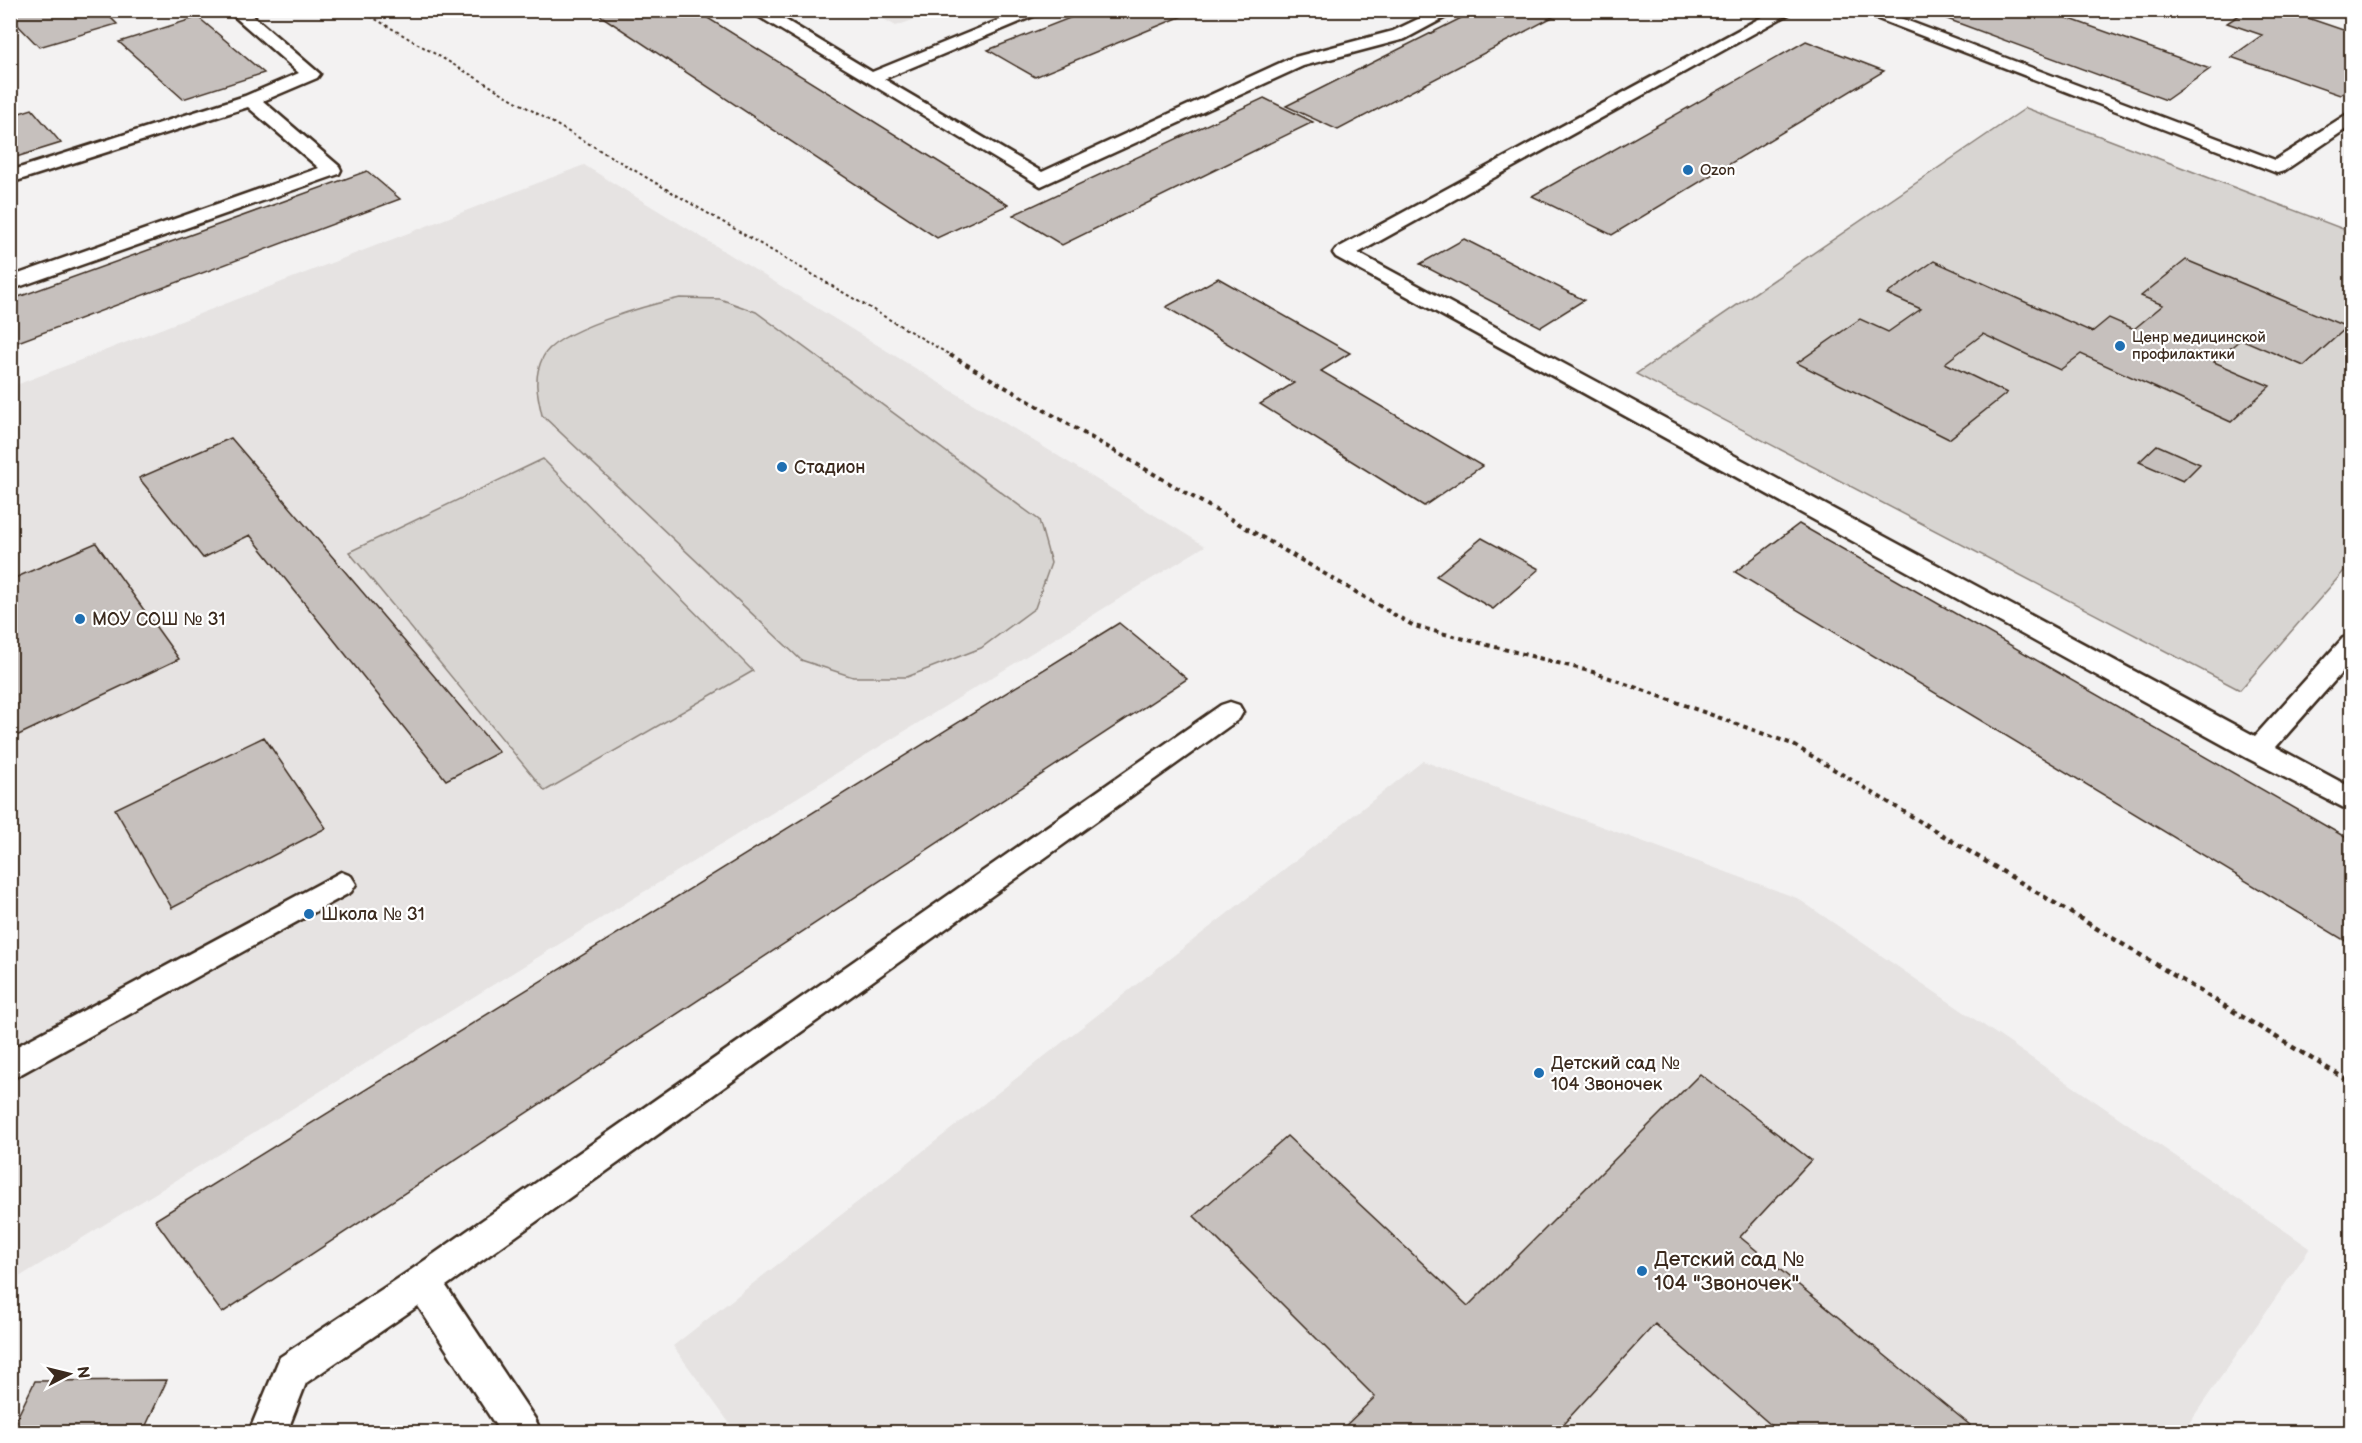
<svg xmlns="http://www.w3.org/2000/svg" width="2362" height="1443" font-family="'Balsamiq Sans',sans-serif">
<rect width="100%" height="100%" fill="#f3f2f2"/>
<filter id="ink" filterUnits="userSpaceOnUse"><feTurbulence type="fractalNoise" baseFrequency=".0167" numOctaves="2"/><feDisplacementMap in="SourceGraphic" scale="12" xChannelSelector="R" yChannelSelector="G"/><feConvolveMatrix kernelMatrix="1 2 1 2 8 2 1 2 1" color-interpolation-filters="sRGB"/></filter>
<g filter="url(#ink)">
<path fill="#e6e3e2" d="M 869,11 L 938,11 L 896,26 Z
M 584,165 L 1205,546 L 11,1282 L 11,387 Z
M 1423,761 L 1797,898 L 2310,1248 L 2183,1432 L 736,1432 L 673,1346 Z"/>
<path fill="#d8d5d2" stroke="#8a8078" stroke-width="1.5" d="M 2026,108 L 2351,232 L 2351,563 L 2240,690 L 1636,374 Z
M 680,298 L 720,299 L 756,312 L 1039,520 L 1051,563 L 1035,608 L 981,648 L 907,677 L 853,677 L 801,660 L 542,415 C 537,394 533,377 543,357 C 555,330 652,304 680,298 Z
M 543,459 L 753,671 L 545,791 L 349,552 Z"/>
<path fill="#c6c0bd" stroke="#3b2a1e" stroke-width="1.5" d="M 10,10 L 103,10 L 117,24 L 39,47 L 10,17 Z
M 592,10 L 695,10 L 1008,205 L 937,238 Z
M 1090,10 L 1197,10 L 1035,77 L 988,50 Z
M 1477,10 L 1564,11 L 1338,130 L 1286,106 Z
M 1923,10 L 2045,10 L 2210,69 L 2166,100 Z
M 2247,10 L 2311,10 L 2302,16 L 2352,33 L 2352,87 L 2340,95 L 2231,57 L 2262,35 L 2227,23 Z
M 198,17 L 264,73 L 183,99 L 119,42 Z
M 1806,41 L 1884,71 L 1612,235 L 1532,196 Z
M 1264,98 L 1313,122 L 1062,245 L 1013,215 Z
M 32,109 L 61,143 L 10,159 L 10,116 Z
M 367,171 L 400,199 L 10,345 L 10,300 Z
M 1464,239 L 1584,300 L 1541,327 L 1420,264 Z
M 2186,260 L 2347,327 L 2304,366 L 2241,339 L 2214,362 L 2270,386 L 2231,422 L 2081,354 L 2060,370 L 1983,334 L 1945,363 L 2007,393 L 1949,439 L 1797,363 L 1860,319 L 1888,332 L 1921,309 L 1887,294 L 1934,261 L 2092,332 L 2109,318 L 2134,329 L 2163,305 L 2141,296 Z
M 1218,278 L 1350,353 L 1321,371 L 1482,466 L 1424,506 L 1260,404 L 1294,383 L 1166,307 Z
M 231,438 L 499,752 L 446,780 L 250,535 L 203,558 L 139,478 Z
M 2157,445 L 2200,464 L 2183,481 L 2139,462 Z
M 1799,524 L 2352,841 L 2352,945 L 1735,572 Z
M 1482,538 L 1539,569 L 1493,609 L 1436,576 Z
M 96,543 L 179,659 L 10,739 L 10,580 Z
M 1119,623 L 1187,679 L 222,1313 L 155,1220 Z
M 264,737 L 326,828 L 172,908 L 115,809 Z
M 1700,1074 L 1811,1160 L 1740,1237 L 1970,1425 L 1964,1432 L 1779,1432 L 1655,1324 L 1556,1432 L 1339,1432 L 1375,1397 L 1194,1216 L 1287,1136 L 1468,1306 Z
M 167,1380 L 143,1432 L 10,1432 L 35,1381 Z"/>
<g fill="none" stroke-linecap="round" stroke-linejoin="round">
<defs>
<path id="service" d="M 127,10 L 144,10 L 136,15 Z
M 227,10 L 246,10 L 320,74 L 317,78 L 263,101 L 339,166 L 341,170 L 339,174 L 10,290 L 10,277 L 319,168 L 248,107 L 10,183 L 10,171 L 245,96 L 299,73 Z
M 748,10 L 769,10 L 872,72 L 1024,10 L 1048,10 L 884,79 L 1042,172 L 1291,58 L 1393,31 L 1437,10 L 1459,10 L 1405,39 L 1303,66 L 1041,186 Z
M 1775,10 L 1796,10 L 1358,253 L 2255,736 L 2343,638 L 2352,635 L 2352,661 L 2276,747 L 2352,788 L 2352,812 L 2247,758 L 1336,257 L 1333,253 L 1336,249 Z
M 1855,10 L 1879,10 L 2275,160 L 2352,111 L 2352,125 L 2284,171 L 2277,173 Z
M 1230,702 L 1239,705 L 1243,712 L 1239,719 L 446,1286 L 535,1419 L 541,1432 L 500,1432 L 418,1306 L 306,1383 L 287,1432 L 249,1432 L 280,1357 L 411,1270 L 1221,705 Z
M 341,872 L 351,876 L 356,884 L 351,892 L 10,1080 L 10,1050 Z"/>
</defs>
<use href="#service" stroke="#3b2a1e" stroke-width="5"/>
<path stroke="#3b2a1e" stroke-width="2" stroke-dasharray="3 3" stroke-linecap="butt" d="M 360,10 L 952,356"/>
<path stroke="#3b2a1e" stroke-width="4" stroke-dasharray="4.5 4.5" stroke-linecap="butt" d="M 950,355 L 1414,626 L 1593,672 L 1792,744 L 1926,825"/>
<path stroke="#3b2a1e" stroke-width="4.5" stroke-dasharray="5 5" stroke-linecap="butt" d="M 1924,824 L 2352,1083"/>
<use href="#service" fill="#fff" fill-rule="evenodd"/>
</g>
</g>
<g fill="#1f6fb2" stroke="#fff" stroke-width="2">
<circle cx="1688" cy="170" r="6"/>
<circle cx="2120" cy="346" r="6"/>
<circle cx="782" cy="467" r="6"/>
<circle cx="80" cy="619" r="6"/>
<circle cx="309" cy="914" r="6"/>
<circle cx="1539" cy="1073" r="6"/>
<circle cx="1642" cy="1271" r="6"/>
</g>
<g text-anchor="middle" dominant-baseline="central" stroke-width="4.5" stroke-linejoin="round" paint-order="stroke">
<g font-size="15" fill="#3b2a1e" stroke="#fff" text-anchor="start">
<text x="1700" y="170">Ozon</text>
<text x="2132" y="337">Ценр медицинской<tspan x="2132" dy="17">профилактики</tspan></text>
</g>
<g font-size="18" fill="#3b2a1e" stroke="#fff" text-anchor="start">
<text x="794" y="467">Стадион</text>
<text x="92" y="619">МОУ СОШ № 31</text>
<text x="321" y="914">Школа № 31</text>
<text x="1551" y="1063">Детский сад №<tspan x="1551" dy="21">104 Звоночек</tspan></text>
</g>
<g font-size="21" fill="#3b2a1e" stroke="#fff" text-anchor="start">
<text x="1654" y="1259">Детский сад №<tspan x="1654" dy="24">104 "Звоночек"</tspan></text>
</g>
</g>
<rect width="2362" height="1443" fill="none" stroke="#fff" stroke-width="36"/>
<rect x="18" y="18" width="2326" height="1407" fill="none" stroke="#3b2a1e" stroke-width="2" filter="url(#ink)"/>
<g transform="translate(69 1374) rotate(83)" stroke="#ffffff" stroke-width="4.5" paint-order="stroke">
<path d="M0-4.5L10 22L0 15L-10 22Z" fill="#3b2a1e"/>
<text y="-9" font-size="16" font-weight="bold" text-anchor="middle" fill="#3b2a1e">N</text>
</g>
</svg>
